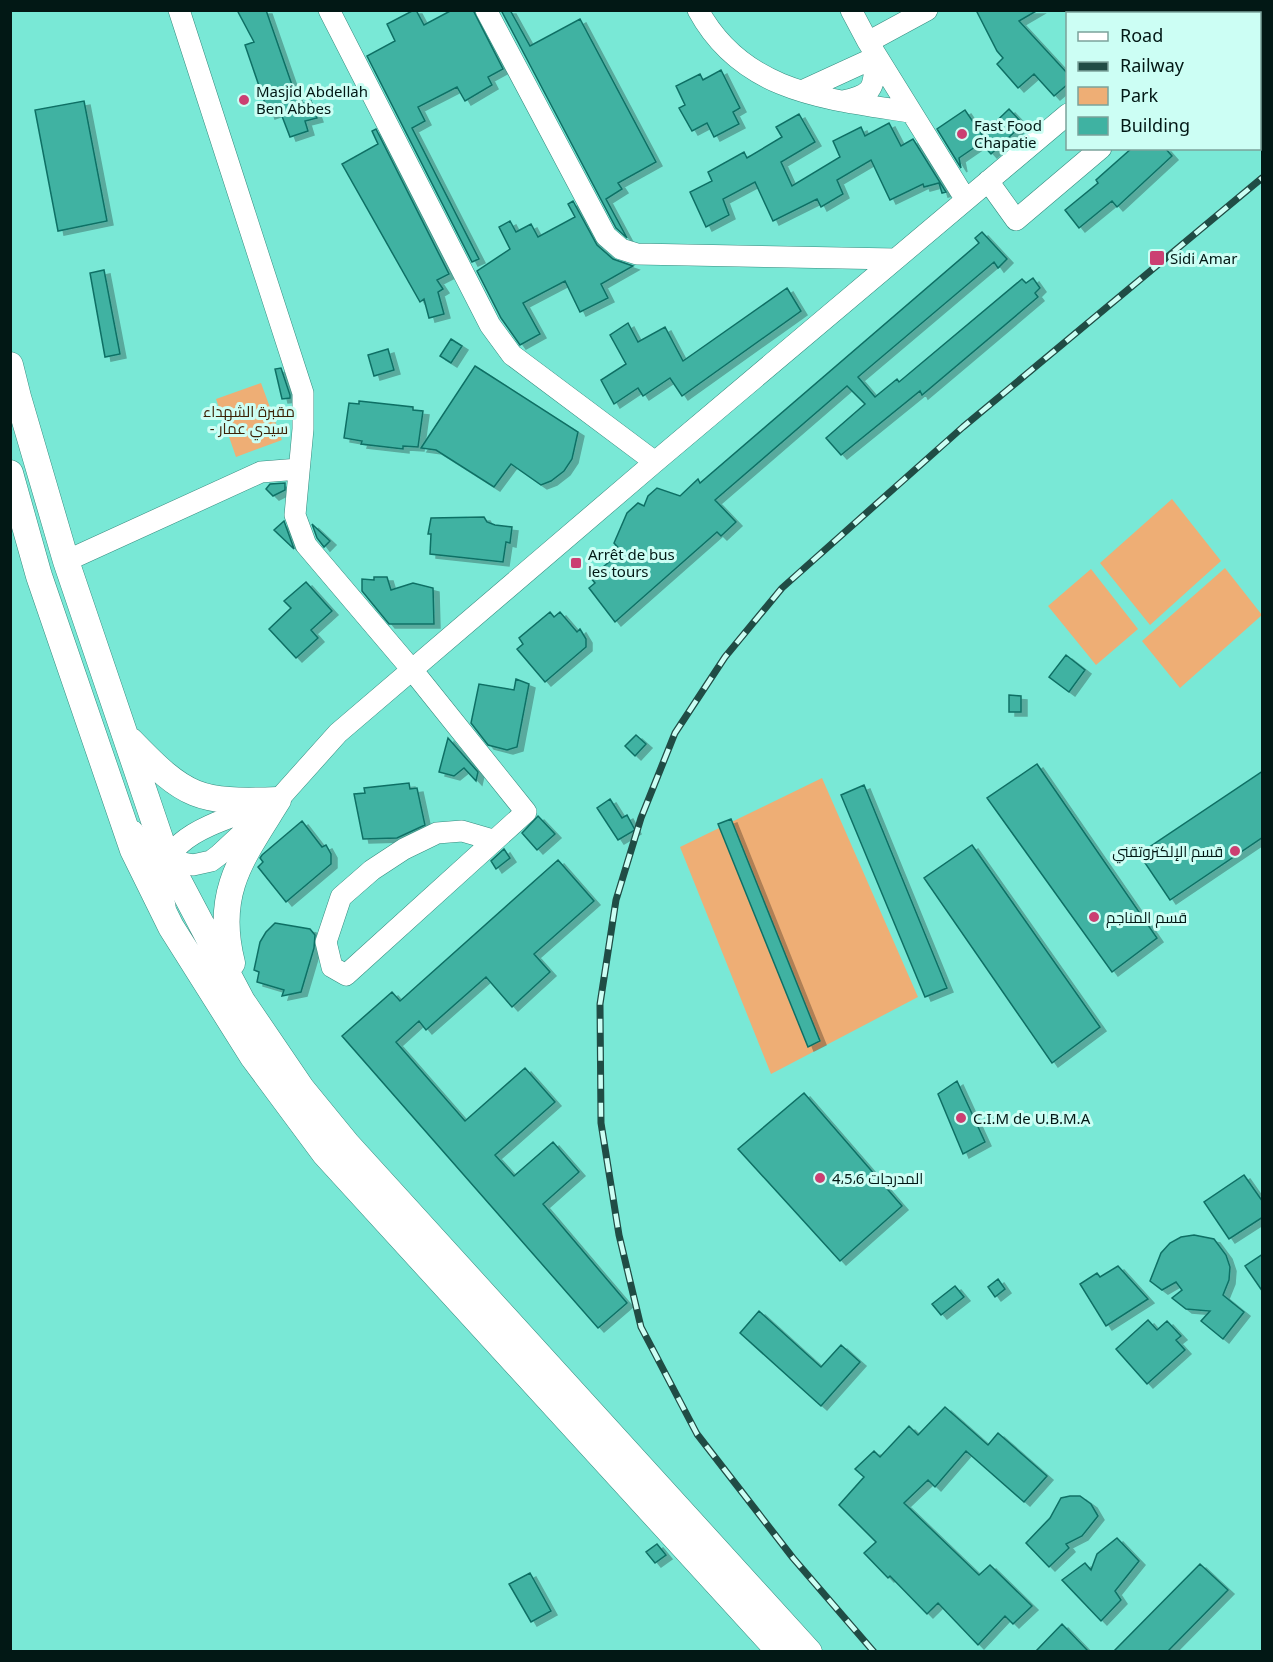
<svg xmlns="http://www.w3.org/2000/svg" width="1273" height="1662" font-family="'Noto Sans',Cairo,sans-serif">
<defs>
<filter id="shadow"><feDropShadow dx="6" dy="4" stdDeviation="0" flood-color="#0004"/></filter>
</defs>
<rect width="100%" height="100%" fill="#79e8d6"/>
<path fill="#eeae75" d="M 1231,11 L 1262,11 L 1262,98 L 1260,100 L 1260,14 L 1228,13 Z
M 261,383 L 282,440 L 236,457 L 216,399 Z
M 1172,499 L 1221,561 L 1150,625 L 1100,563 Z
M 1225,568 L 1262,615 L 1180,688 L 1142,641 Z
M 1091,569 L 1138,629 L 1096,665 L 1048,606 Z
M 822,778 L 918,997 L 771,1074 L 680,847 Z"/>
<path fill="#3fb2a2" stroke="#107065" stroke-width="1.5" filter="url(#shadow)" d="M 237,10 L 266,10 L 299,105 L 311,101 L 317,118 L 305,121 L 308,131 L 290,137 L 280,111 L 269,115 L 245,45 L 254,42 Z
M 414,10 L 416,10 L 424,25 L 452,10 L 473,10 L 503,69 L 488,77 L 492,85 L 465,101 L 457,87 L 418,107 L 425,121 L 412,128 L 479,259 L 472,262 L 367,56 L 395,41 L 387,24 Z
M 501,10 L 510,10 L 530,46 L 580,19 L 656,162 L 618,183 L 622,189 L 606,199 L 627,238 L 616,228 Z
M 976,10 L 1038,10 L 1019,21 L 1068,74 L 1068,84 L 1054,96 L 1034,74 L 1018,88 L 997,64 L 1003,58 L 997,51 Z
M 721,70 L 740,108 L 733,112 L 739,124 L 714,137 L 707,123 L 692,131 L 679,108 L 685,105 L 676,86 L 700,74 L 703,80 Z
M 84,101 L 107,221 L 58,231 L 35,110 Z
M 1009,109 L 1023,124 L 991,154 L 981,143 L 959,158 L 961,168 L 937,129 L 965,110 L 982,135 Z
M 799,114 L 815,142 L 781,162 L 792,186 L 840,157 L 833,141 L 861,127 L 865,136 L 889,123 L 901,146 L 913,139 L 946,192 L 942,193 L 939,183 L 924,187 L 923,184 L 890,200 L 871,160 L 837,180 L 843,194 L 821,207 L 817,199 L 773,221 L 755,182 L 723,199 L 729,215 L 706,227 L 690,192 L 712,181 L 708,172 L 744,152 L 747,158 L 782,137 L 776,127 Z
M 376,129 L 449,274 L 437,280 L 443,289 L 438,292 L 444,314 L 429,318 L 424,299 L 420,302 L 342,164 L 378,144 L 372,131 Z
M 1132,148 L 1165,148 L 1172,156 L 1117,207 L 1112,201 L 1079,228 L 1065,210 L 1098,183 L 1096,180 Z
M 573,201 L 597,245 L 613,259 L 633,266 L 601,284 L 608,298 L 580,312 L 565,281 L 523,303 L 540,334 L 520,345 L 501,318 L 477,271 L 510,249 L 499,227 L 510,221 L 516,232 L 531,224 L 538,237 L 575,217 L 568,204 Z
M 982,232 L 1007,259 L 998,268 L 994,262 L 858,377 L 875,397 L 897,379 L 899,382 L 1022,279 L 1026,283 L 1033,278 L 1040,288 L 1035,293 L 1038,297 L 922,395 L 920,391 L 841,455 L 826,438 L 865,404 L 847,386 L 715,500 L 736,522 L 721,536 L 717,532 L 615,622 L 589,588 L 595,583 L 590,577 L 622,552 L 614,543 L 627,513 L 638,503 L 644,506 L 648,496 L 657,488 L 680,496 L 698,479 L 700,483 L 979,243 L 975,238 Z
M 104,270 L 120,354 L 105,357 L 90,273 Z
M 787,288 L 801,311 L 682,396 L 670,378 L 643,396 L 638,388 L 614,404 L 601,380 L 626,364 L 610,335 L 628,323 L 638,342 L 665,327 L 683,361 Z
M 451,339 L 462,346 L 451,363 L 440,356 Z
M 388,349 L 394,370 L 374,376 L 368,355 Z
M 475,366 L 578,432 L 572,459 L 564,471 L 551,481 L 541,485 L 511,464 L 494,487 L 436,450 L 421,448 Z
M 281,368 L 290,395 L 290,398 L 282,399 L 275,369 Z
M 359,401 L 413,407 L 413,410 L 423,411 L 418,447 L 403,446 L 403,449 L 361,444 L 362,441 L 344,438 L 349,403 L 359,404 Z
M 285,483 L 285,490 L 273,496 L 266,489 L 270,484 Z
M 484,517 L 487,522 L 495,525 L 512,527 L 510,543 L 506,542 L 503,562 L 430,554 L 431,534 L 428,534 L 431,518 Z
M 284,521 L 294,549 L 274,530 Z
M 312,524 L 330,541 L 324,547 L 317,538 Z
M 374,577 L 387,577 L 391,590 L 413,583 L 433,588 L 434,624 L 389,624 L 362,591 L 362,579 L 374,580 Z
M 306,582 L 332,611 L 311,630 L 318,638 L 296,658 L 269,629 L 291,608 L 284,601 Z
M 550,612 L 554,617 L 560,612 L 577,632 L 580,629 L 586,639 L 586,647 L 545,682 L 517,649 L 523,644 L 519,638 Z
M 1066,655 L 1085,670 L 1069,692 L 1049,677 Z
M 516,679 L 529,684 L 517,747 L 507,750 L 488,745 L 471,723 L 479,684 L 514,690 Z
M 1009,695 L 1021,696 L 1021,712 L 1009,712 Z
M 636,735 L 646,744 L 635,756 L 625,746 Z
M 448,738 L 478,772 L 476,781 L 464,768 L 454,776 L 439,772 Z
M 1037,764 L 1157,938 L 1112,972 L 987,798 Z
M 1263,771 L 1263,837 L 1170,900 L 1139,854 Z
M 409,783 L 410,789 L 417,788 L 425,825 L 397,838 L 363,839 L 354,794 L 365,793 L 364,788 Z
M 864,785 L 947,988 L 925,997 L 841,795 Z
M 610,799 L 622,818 L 627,815 L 635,830 L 618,840 L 597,808 Z
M 538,816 L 555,834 L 537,850 L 522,833 Z
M 731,819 L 820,1041 L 808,1047 L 718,824 Z
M 302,821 L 322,847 L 326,845 L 331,854 L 331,864 L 286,902 L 258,867 L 263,862 L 260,858 L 262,855 Z
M 972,845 L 1100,1027 L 1052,1063 L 924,878 Z
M 504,849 L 510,858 L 496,869 L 491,861 Z
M 558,860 L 594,901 L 534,954 L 550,972 L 512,1007 L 486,977 L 426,1030 L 419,1021 L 396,1042 L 465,1121 L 525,1068 L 555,1102 L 495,1155 L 514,1176 L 553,1142 L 579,1172 L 543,1204 L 627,1303 L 598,1328 L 342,1036 L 392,992 L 400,1001 Z
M 275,923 L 310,929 L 315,935 L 314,948 L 301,992 L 282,996 L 284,990 L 257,982 L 259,972 L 254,970 L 260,942 L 266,932 Z
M 957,1081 L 985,1142 L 963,1154 L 938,1094 Z
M 804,1093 L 902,1206 L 840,1261 L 738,1149 Z
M 1244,1175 L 1263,1202 L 1263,1217 L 1229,1239 L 1204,1202 Z
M 1194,1235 L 1214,1239 L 1226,1255 L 1230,1267 L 1229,1280 L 1223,1295 L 1244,1312 L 1223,1339 L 1201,1321 L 1210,1311 L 1186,1309 L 1172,1298 L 1182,1290 L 1176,1282 L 1162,1290 L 1150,1281 L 1161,1253 L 1170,1243 L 1181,1237 Z
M 1263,1254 L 1263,1292 L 1245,1266 Z
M 1118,1266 L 1148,1299 L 1106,1326 L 1080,1284 L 1097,1273 L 1100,1277 Z
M 998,1279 L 1005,1289 L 995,1297 L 988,1287 Z
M 955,1286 L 964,1297 L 941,1315 L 932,1304 Z
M 759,1311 L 821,1367 L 841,1345 L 860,1362 L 821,1406 L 740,1333 Z
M 1148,1320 L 1157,1330 L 1167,1321 L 1181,1336 L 1176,1340 L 1185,1350 L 1147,1384 L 1116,1349 Z
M 945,1407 L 988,1445 L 998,1433 L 1047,1476 L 1024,1502 L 966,1451 L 935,1487 L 928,1480 L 904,1503 L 979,1575 L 990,1565 L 1032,1606 L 1013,1624 L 1005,1616 L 978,1645 L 938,1603 L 927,1614 L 890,1576 L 888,1578 L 864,1553 L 876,1542 L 839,1505 L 864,1477 L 855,1469 L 874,1451 L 880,1457 L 909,1426 L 918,1435 Z
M 1070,1496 L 1080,1496 L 1091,1504 L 1098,1516 L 1082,1536 L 1066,1544 L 1069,1548 L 1049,1567 L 1026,1543 L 1050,1518 L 1061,1498 Z
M 1117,1538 L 1139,1561 L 1115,1591 L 1121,1600 L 1101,1621 L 1062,1580 L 1085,1563 L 1091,1570 L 1097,1554 Z
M 657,1544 L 666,1555 L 655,1563 L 646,1552 Z
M 1200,1564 L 1228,1590 L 1167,1652 L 1113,1652 Z
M 530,1573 L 551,1611 L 531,1622 L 509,1584 Z
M 1062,1624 L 1089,1652 L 1035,1652 Z"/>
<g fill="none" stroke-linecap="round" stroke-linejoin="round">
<defs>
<path id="minor" d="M 179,10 L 303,393 L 303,429 L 295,515 L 306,545 L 413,671 L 526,812 L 346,975 L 332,967 L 326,942 L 341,897 L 372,870 L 404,849 L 437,833 L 462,831 L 493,840
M 329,10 L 490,325 L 512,355 L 655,462
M 486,10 L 606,236 L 621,249 L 637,254 L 895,259
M 698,10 C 743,93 827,99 910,112
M 851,10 L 868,42 L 966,200
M 1187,14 L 1190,10
M 868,42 L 927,10
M 804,90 L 876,57
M 843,101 C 876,94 873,87 876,57
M 988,181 L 1016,220 L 1101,148
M 66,561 L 261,472 L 299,469
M 133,831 L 146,851 L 154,857 L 193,865 L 211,861 L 219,855 L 278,800 L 338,733 L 655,462 L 1068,114
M 165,906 C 146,836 217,824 266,804"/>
<path id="major" d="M 10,365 L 18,397 L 66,561 L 167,859 L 242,1001 L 302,1089 L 347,1144 L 809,1652
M 10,473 L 39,576 L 133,850 L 171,927 L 253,1057 L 325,1154 L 780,1652
M 131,741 C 186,798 198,803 278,800
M 232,963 C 214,892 242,858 278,800"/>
</defs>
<use href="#minor" stroke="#358b7e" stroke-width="22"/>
<use href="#major" stroke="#358b7e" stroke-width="27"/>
<use href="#minor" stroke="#fff" stroke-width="21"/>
<use href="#major" stroke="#fff" stroke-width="26"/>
<defs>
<path id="rail" d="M 874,1652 L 793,1558 L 697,1434 L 641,1327 L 619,1235 L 601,1123 L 600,1004 L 616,900 L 641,818 L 675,733 L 725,657 L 782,588 L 963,427 L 1262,178"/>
</defs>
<use href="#rail" stroke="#204c45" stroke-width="7"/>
<use href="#rail" stroke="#ccfef4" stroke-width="4.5" stroke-dasharray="14" stroke-linecap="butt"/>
</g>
<g fill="#cb3f72" stroke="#ccfef4" stroke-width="2">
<circle cx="244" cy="100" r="6"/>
<circle cx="962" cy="134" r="6"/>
<rect x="1149" y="250" width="16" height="16" rx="3"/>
<rect x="570" y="557" width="12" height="12" rx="3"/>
<circle cx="1235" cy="851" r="6"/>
<circle cx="1094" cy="917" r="6"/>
<circle cx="961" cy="1118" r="6"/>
<circle cx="820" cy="1178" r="6"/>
</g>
<g text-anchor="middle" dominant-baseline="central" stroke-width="6" stroke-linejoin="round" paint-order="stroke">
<g font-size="15" fill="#021815" stroke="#ccfef4" text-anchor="start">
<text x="256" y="91">Masjid Abdellah<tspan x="256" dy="17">Ben Abbes</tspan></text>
<text x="974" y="125">Fast Food<tspan x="974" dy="17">Chapatie</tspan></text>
<text x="1170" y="258">Sidi Amar</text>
<text x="588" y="554">Arrêt de bus<tspan x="588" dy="17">les tours</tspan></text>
<text x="1223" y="851" text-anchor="end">قسم الإلكتروتقني</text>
<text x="1106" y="917">قسم المناجم</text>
<text x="973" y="1118">C.I.M de U.B.M.A</text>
<text x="832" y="1178">المدرجات 4،5،6</text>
</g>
<g font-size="15" fill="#3d2206" stroke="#ccfef4">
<text x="249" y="411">مقبرة الشهداء<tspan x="249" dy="17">- سيدي عمار</tspan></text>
</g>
</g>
<rect width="1273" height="1662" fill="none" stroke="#021815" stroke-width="24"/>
<rect x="1066" y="12" width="195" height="138" fill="#ccfef4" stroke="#7ba29b" stroke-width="1.5"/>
<rect x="1078" y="32" width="30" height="9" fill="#ffffff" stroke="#7ba29b" stroke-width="1.5"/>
<text x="1120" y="42" font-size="18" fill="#021815">Road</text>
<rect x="1078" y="62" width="30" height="9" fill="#204c45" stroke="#7ba29b" stroke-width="1.5"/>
<text x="1120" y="72" font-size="18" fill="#021815">Railway</text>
<rect x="1078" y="87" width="30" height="18" fill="#eeae75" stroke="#7ba29b" stroke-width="1.5"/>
<text x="1120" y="102" font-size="18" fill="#021815">Park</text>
<rect x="1078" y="117" width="30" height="18" fill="#3fb2a2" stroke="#7ba29b" stroke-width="1.5"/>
<text x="1120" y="132" font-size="18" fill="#021815">Building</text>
</svg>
